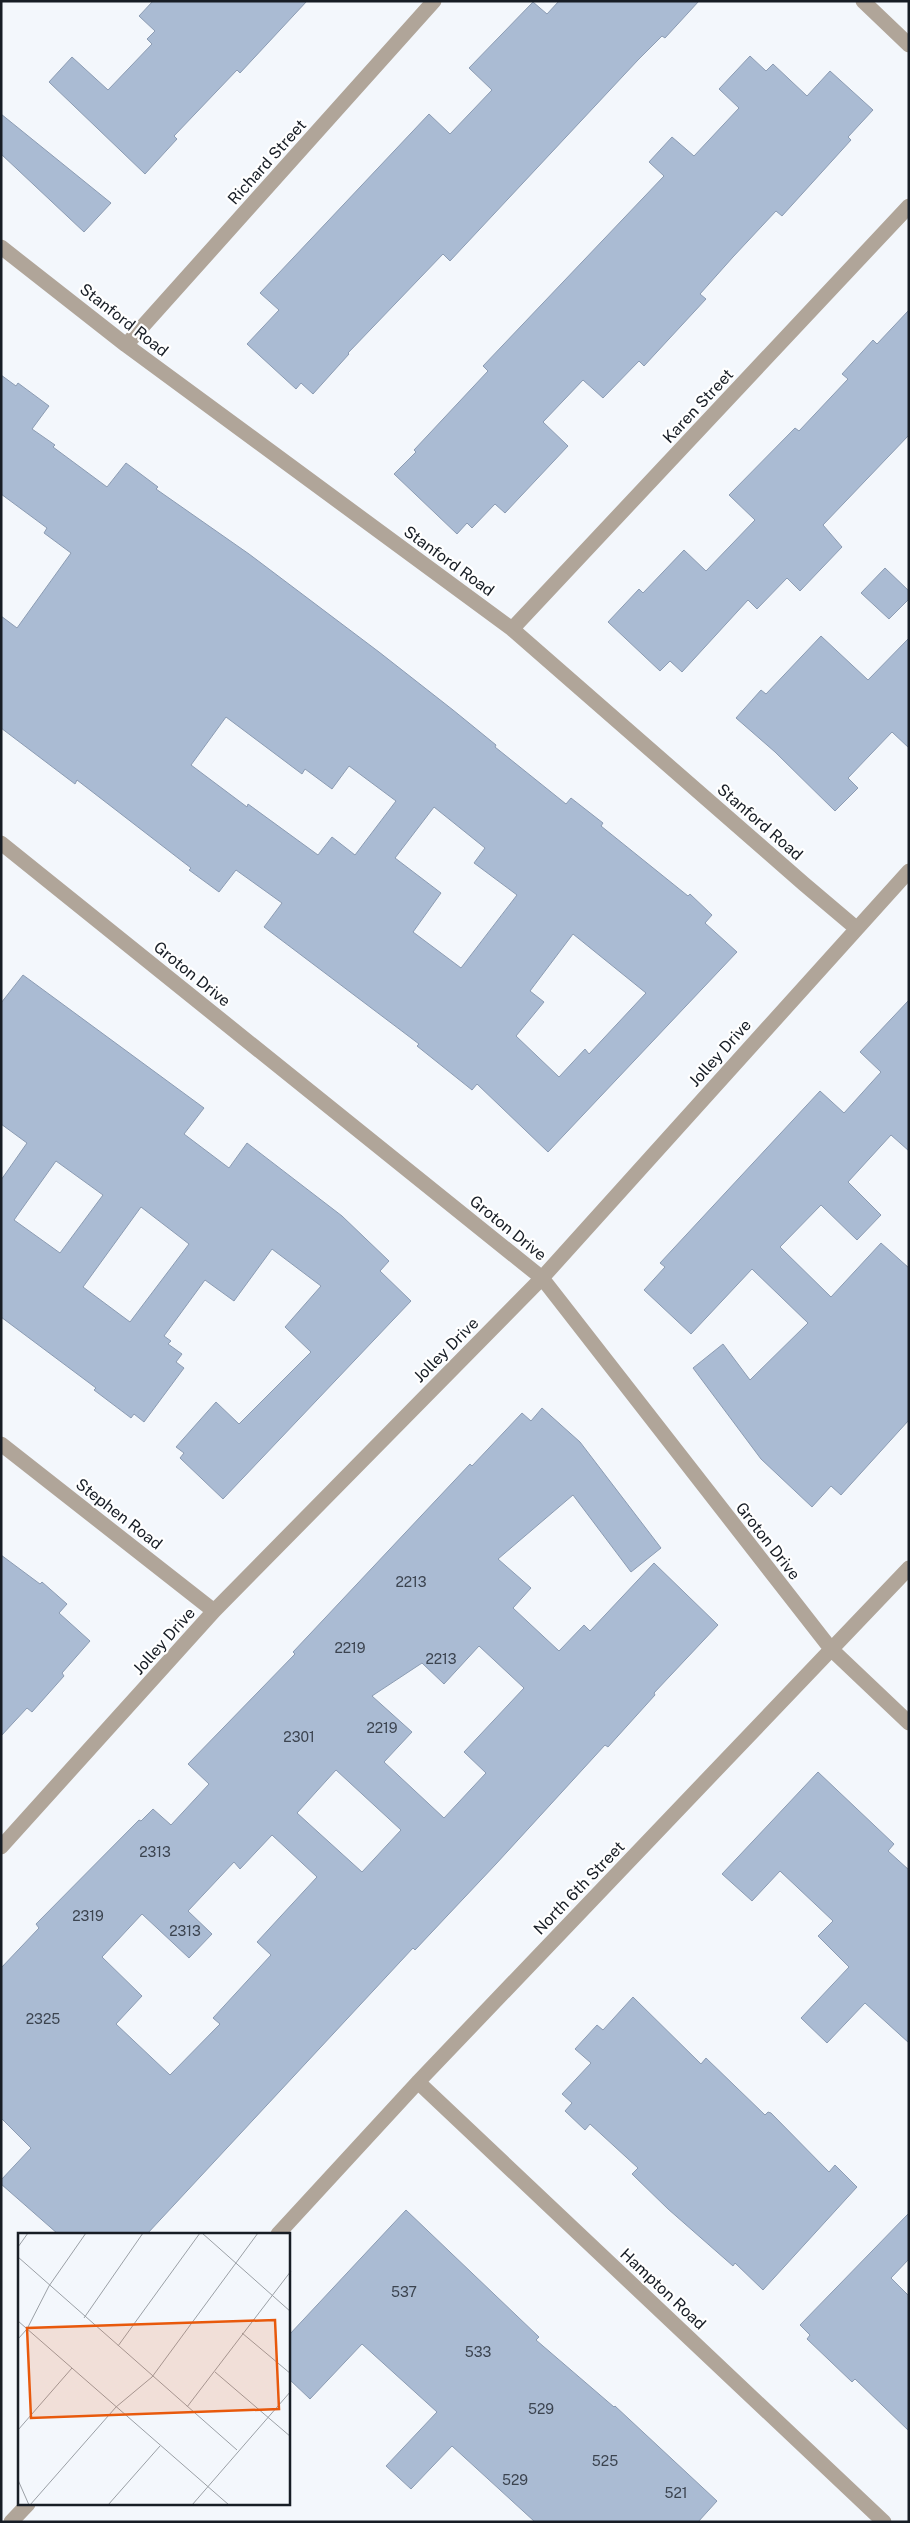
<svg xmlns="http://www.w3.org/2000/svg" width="910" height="2523" font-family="'Public Sans',sans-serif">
<rect width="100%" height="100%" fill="#f3f7fc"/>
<path fill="#aabbd3" stroke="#8c9cb3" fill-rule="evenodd" d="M 153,1 L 307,1 L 240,73 L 237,70 L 174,136 L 177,139 L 145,174 L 49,82 L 72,57 L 108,90 L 152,44 L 147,39 L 155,31 L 139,16 Z
M 559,1 L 699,1 L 665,38 L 662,36 L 638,60 L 450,261 L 443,254 L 348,353 L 349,354 L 313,394 L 301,383 L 296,389 L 247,344 L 279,310 L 260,293 L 429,114 L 450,134 L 492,90 L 469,68 L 533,2 L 547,14 Z
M 750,56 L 766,71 L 773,64 L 807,96 L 830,71 L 873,110 L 848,137 L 851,140 L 782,216 L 776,211 L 733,257 L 700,294 L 706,299 L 644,366 L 639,361 L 603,398 L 583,380 L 543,422 L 568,446 L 505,513 L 495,504 L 472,528 L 467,523 L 457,534 L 394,474 L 416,452 L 414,450 L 488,371 L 483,366 L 664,176 L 649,162 L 672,137 L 694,156 L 739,108 L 719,89 Z
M 1,114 L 111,203 L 84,232 L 1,154 Z
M 909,310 L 909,435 L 823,525 L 842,547 L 800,591 L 787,578 L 757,609 L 748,600 L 682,672 L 670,661 L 660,671 L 608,622 L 639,589 L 643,593 L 684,550 L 706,571 L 755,520 L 729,495 L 795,428 L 799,431 L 848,379 L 842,374 L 873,340 L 877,344 Z
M 1,375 L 16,386 L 18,383 L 49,406 L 32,429 L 55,445 L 53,447 L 107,487 L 126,463 L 158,487 L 156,489 L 249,554 L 379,652 L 453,710 L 496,745 L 495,747 L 566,804 L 571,798 L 603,823 L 601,826 L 688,896 L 690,894 L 712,915 L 705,923 L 737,952 L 548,1152 L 477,1084 L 472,1090 L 417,1046 L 419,1044 L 264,927 L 282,903 L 236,870 L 219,892 L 189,870 L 191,868 L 77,780 L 75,784 L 1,728 L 1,616 L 17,628 L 71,553 L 44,533 L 47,528 L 1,494 ZM 226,717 L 302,774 L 305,769 L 332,789 L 349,766 L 396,801 L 355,855 L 332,837 L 318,855 L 248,804 L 247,807 L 191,765 ZM 434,807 L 485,848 L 474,863 L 517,895 L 461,968 L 413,932 L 441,893 L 395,858 ZM 573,934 L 646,993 L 589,1054 L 585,1049 L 559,1077 L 516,1036 L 544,1002 L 530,991 Z
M 885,568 L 909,591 L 909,599 L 889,619 L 861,593 Z
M 821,636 L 868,680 L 909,638 L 909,748 L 892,732 L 848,778 L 858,788 L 835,811 L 775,752 L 736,718 L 761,690 L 766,694 Z
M 23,975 L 204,1108 L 184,1134 L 229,1168 L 247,1143 L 342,1216 L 389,1261 L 380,1271 L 411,1301 L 223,1499 L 180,1458 L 184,1453 L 176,1447 L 216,1402 L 239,1424 L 311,1352 L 285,1327 L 321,1286 L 272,1249 L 234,1301 L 205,1280 L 164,1336 L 171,1341 L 168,1344 L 182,1354 L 176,1362 L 184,1368 L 144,1422 L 134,1414 L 131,1418 L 94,1390 L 96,1388 L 1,1317 L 1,1180 L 27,1143 L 1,1124 L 1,1003 ZM 56,1161 L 103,1195 L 60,1253 L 14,1220 ZM 141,1207 L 189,1244 L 130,1322 L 83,1287 Z
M 909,1000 L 909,1151 L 891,1135 L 848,1182 L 881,1215 L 857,1240 L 821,1205 L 780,1247 L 831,1297 L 881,1243 L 909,1268 L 909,1420 L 841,1495 L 831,1486 L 812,1507 L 761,1459 L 693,1368 L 723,1344 L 750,1380 L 808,1323 L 752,1269 L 691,1334 L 644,1290 L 665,1267 L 660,1263 L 820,1091 L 844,1113 L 881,1072 L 860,1052 Z
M 542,1408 L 580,1442 L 661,1548 L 631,1572 L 573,1495 L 498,1559 L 531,1588 L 513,1608 L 559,1651 L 584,1625 L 590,1631 L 654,1563 L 718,1625 L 654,1693 L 655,1695 L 608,1747 L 605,1745 L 496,1864 L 415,1950 L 413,1948 L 147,2234 L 58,2234 L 1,2184 L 1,2180 L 31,2148 L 1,2118 L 1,1968 L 39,1928 L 36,1924 L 139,1820 L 141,1821 L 153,1809 L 171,1825 L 209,1784 L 188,1764 L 295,1654 L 293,1652 L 470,1464 L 472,1466 L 522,1413 L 531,1421 ZM 479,1646 L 524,1688 L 464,1752 L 486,1773 L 444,1818 L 384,1762 L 412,1732 L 372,1696 L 422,1663 L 444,1684 ZM 336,1770 L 401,1830 L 362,1872 L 297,1813 ZM 272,1835 L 317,1877 L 257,1942 L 271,1955 L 213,2018 L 220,2024 L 170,2075 L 116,2024 L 142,1996 L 102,1957 L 142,1914 L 189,1958 L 212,1934 L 188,1911 L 234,1862 L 240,1869 Z
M 1,1555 L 40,1584 L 42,1582 L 67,1604 L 59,1613 L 90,1641 L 62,1673 L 64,1676 L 32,1712 L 27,1708 L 1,1736 Z
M 818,1772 L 894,1844 L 888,1851 L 909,1870 L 909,2043 L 865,2003 L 827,2043 L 801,2018 L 849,1967 L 818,1936 L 833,1921 L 780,1871 L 752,1901 L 722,1874 Z
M 633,1997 L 701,2064 L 706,2058 L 765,2115 L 768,2112 L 771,2113 L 829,2172 L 835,2165 L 857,2187 L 763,2290 L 735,2263 L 733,2266 L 668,2209 L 632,2174 L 638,2168 L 590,2124 L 585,2130 L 565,2111 L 572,2103 L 562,2094 L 591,2063 L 575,2049 L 597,2025 L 603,2030 Z
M 406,2210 L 539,2337 L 536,2340 L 614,2407 L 615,2406 L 717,2501 L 698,2522 L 535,2522 L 452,2446 L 411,2489 L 386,2466 L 437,2412 L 362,2344 L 310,2399 L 289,2379 L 289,2335 Z
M 909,2213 L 909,2259 L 891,2278 L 909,2296 L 909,2431 L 855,2379 L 852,2382 L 807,2339 L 810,2335 L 800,2325 Z"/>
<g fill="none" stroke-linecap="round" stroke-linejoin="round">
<path stroke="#b0a599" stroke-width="15" d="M 863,1 L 909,45
M 1,247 L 126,345 L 512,629 L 804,884 L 856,928
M 126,345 L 434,1
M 512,629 L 909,206
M 1,843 L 542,1278 L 831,1649 L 909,1723
M 1,1444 L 214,1611
M 1,1847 L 214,1611 L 542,1278 L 909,871
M 418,2082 L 884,2522
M 278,2234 L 418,2082 L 909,1568
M 11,2522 L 28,2504"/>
</g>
<g text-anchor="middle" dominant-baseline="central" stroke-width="4.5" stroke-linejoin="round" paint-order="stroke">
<g font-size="14" fill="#3c4450">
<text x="411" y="1582">2213</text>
<text x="350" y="1648">2219</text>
<text x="441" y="1659">2213</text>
<text x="382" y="1728">2219</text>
<text x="299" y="1737">2301</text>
<text x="155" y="1852">2313</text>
<text x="88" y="1916">2319</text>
<text x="185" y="1931">2313</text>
<text x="43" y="2019">2325</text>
<text x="404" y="2292">537</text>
<text x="478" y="2352">533</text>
<text x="541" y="2409">529</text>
<text x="605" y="2461">525</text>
<text x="515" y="2480">529</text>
<text x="676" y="2493">521</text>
</g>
<g font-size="16" fill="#171d25" stroke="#fff">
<text transform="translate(267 162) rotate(-48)">Richard Street</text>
<text transform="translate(124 320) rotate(38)">Stanford Road</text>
<text transform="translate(698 406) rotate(-47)">Karen Street</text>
<text transform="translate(449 561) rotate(36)">Stanford Road</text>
<text transform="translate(760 822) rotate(41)">Stanford Road</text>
<text transform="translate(192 974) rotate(39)">Groton Drive</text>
<text transform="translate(720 1053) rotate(-48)">Jolley Drive</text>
<text transform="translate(508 1228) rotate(39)">Groton Drive</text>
<text transform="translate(446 1350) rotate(-45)">Jolley Drive</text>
<text transform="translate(119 1514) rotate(38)">Stephen Road</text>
<text transform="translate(768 1541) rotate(52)">Groton Drive</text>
<text transform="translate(164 1641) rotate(-48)">Jolley Drive</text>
<text transform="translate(579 1888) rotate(-46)">North 6th Street</text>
<text transform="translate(663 2289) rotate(43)">Hampton Road</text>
</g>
</g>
<g transform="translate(18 2233)">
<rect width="272" height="272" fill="#f3f7fc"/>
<path fill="none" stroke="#9ba0a6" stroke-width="1" d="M 184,0 L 273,79M 0,14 L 10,0M 0,24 L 219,217M 66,85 L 125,0M 0,88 L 211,272M 224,100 L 273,141M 0,106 L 9,96 L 31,53 L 68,0M 100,113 L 182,0M 197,139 L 273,204M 169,174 L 273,38M 0,197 L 54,135M 0,247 L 11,272M 12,272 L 98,174 L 134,144 L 240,0M 90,272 L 142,213M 174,272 L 273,158"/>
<path fill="#e8590c" fill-opacity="0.15" stroke="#e8590c" stroke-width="2.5" d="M 257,87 L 261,176 L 13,185 L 9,95 Z"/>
<rect width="272" height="272" fill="none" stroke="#171d25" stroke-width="2.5"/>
</g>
<rect width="910" height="2523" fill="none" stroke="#171d25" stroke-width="5"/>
</svg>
